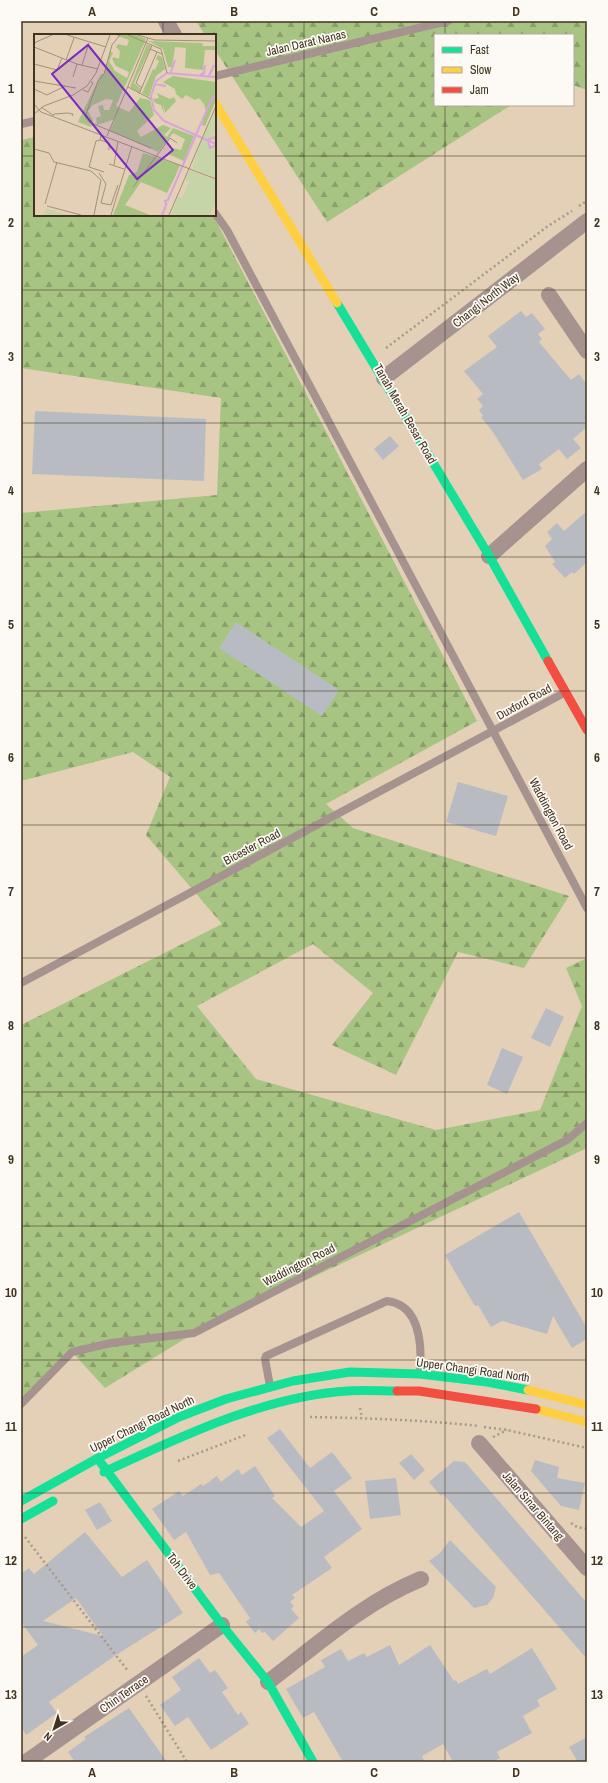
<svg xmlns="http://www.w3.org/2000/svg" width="608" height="1783" font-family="'Archivo Narrow',sans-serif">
<defs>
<pattern id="forest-firs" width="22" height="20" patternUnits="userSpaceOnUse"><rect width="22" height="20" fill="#a8c483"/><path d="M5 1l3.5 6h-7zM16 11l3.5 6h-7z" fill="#8aa06b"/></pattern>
</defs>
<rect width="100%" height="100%" fill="#e3d0b6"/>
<path fill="url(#forest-firs)" d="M 196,21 L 587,21 L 587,90 L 573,85 L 573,35 L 435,35 L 435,105 L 511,105 L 327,222 L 215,50 L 215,35 L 205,35 Z
M 35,137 L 35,215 L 213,215 L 477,721 L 326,804 L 353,828 L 569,896 L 524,968 L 458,952 L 396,1075 L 332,1045 L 373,993 L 313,944 L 197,1006 L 256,1079 L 436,1130 L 540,1110 L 582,1006 L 566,968 L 587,958 L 587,1148 L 194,1333 L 105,1388 L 72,1352 L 21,1404 L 21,1025 L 222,924 L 146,835 L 170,777 L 133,752 L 21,781 L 21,513 L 217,495 L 221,398 L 21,368 L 21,140 Z"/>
<path fill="#b8bcc2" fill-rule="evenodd" d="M 521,311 L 526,317 L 532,313 L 545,329 L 538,334 L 542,339 L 539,342 L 571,380 L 579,374 L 587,384 L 587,427 L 573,439 L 581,448 L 567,459 L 559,449 L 539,464 L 542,469 L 523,480 L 493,432 L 481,417 L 483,416 L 479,410 L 483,406 L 477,399 L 483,394 L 464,371 L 497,347 L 488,336 Z
M 35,411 L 206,419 L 204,481 L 32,474 Z
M 390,436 L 399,446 L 383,460 L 374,449 Z
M 587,511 L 587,562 L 574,574 L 572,572 L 565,578 L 552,564 L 555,562 L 545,546 L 552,539 L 547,532 L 557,523 L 564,531 Z
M 236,622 L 339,690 L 322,716 L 219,648 Z
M 458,782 L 508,796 L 496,836 L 446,822 Z
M 546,1008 L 564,1017 L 550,1047 L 531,1038 Z
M 502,1048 L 523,1057 L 507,1094 L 487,1085 Z
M 519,1212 L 587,1328 L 587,1339 L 572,1348 L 553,1316 L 547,1334 L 502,1321 L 491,1327 L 478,1305 L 475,1306 L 445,1255 Z
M 280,1429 L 310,1468 L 332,1452 L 352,1478 L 334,1491 L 362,1529 L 324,1557 L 332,1568 L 292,1595 L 295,1598 L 290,1602 L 294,1606 L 291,1609 L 299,1618 L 273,1641 L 265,1632 L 262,1633 L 259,1629 L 255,1633 L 246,1622 L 250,1618 L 219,1573 L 210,1575 L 186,1532 L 174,1540 L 152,1509 L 179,1491 L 183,1496 L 201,1484 L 203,1486 L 217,1476 L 221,1482 L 238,1469 L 242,1475 L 255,1466 L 275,1496 L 272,1498 L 301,1527 L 324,1511 L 267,1438 Z
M 411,1454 L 425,1470 L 414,1480 L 399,1463 Z
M 535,1460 L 559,1467 L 557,1478 L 585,1483 L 579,1510 L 561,1506 L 531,1471 Z
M 454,1461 L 465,1462 L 587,1603 L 587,1659 L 443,1494 L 441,1496 L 429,1482 Z
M 396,1478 L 401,1515 L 370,1519 L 365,1481 Z
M 100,1502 L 112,1521 L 97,1530 L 85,1510 Z
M 85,1532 L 122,1577 L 147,1560 L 183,1613 L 116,1655 L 49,1702 L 57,1713 L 26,1735 L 21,1727 L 21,1657 L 38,1645 L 21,1622 L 21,1574 L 29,1568 L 34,1574 ZM 76,1598 L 103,1636 L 43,1621 Z
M 450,1540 L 496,1587 L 493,1598 L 487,1605 L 474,1608 L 429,1561 L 439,1554 Z
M 390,1645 L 399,1665 L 430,1645 L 454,1681 L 456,1680 L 458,1684 L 487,1669 L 490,1674 L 532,1648 L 557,1689 L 537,1700 L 540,1706 L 523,1716 L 532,1733 L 497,1752 L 500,1758 L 493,1762 L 453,1762 L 443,1744 L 422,1756 L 425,1762 L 343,1762 L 314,1712 L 303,1718 L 286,1689 L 325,1667 L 321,1660 L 341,1649 L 348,1661 L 364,1653 L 367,1657 Z
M 199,1658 L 210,1673 L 215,1670 L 228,1688 L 222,1692 L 238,1715 L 241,1712 L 249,1724 L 211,1750 L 188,1717 L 175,1726 L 160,1705 L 181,1690 L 172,1677 Z
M 129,1708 L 167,1762 L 75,1762 L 68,1752 L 86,1739 L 84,1737 Z
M 587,1737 L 587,1762 L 578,1762 L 569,1747 Z"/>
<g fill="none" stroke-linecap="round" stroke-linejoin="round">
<path stroke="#a8988d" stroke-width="2.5" stroke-dasharray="2 3" stroke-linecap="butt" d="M 579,206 L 587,201
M 386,348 L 548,226 L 572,211
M 360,1408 L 362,1418
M 310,1417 C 367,1418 423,1420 479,1426
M 484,1427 L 507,1430 L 587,1448
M 493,1437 L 507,1430
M 178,1461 L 248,1434
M 571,1523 L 577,1527 L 587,1529
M 25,1537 L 128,1671
M 146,1696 L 187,1762"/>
<path stroke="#a69390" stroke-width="8" d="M 215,76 L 448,21
M 21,124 L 35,121
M 215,213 L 227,230 L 587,908
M 21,983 L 564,693
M 270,1386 L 265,1359 L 266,1356 L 387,1301 C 421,1305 422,1346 420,1373
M 21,1404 L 72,1352 L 111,1343 L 194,1333 L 567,1140 L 587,1123"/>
<path stroke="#a69390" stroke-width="16" d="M 166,21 L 174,35
M 549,295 L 587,351
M 384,378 L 587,221
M 489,556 L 587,469
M 479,1443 L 587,1568
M 268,1682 C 317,1645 364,1602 421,1579
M 26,1762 L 222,1625"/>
<path stroke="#16e098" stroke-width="9" d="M 337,303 L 488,554 L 548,661
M 98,1459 L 222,1625 L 268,1682 L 313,1762
M 104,1472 C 180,1437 264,1396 348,1391 C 365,1390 381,1391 397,1391
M 21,1501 L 98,1458 L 179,1417 L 226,1399 L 293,1381 L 350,1372 L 420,1374 L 487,1382 L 528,1390
M 21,1519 L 53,1501"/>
<path stroke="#ffcf43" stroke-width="9" d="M 215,103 L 337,303
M 528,1390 L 587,1405
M 536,1409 L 587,1422"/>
<path stroke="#f24e42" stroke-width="9" d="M 548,661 L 587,730
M 397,1391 L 419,1391 L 536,1409"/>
</g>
<path fill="none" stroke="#403320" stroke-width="1" stroke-opacity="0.55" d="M 163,21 L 163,35M 304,21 L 304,1762M 445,21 L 445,35M 445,105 L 445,1762M 21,156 L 35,156M 215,156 L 587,156M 163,215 L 163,1762M 21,290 L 587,290M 21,423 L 587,423M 21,557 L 587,557M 21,691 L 587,691M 21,825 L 587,825M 21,958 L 587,958M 21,1092 L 587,1092M 21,1226 L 587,1226M 21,1360 L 587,1360M 21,1493 L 587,1493M 21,1627 L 587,1627"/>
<g text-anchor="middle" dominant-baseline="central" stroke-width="3.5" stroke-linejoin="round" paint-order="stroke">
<g font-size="12" fill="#403320" stroke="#fdfaf5">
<text transform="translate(306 43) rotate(-13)">Jalan Darat Nanas</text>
<text transform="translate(486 300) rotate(-38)">Changi North Way</text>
<text transform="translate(405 414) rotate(60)">Tanah Merah Besar Road</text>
<text transform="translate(524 702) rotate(-29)">Duxford Road</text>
<text transform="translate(551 814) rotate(62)">Waddington Road</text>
<text transform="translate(252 847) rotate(-28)">Bicester Road</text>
<text transform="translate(299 1265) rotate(-27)">Waddington Road</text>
<text transform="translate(473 1370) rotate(8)">Upper Changi Road North</text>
<text transform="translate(142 1424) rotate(-26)">Upper Changi Road North</text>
<text transform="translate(533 1506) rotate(49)">Jalan Sinar Bintang</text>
<text transform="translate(182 1571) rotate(53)">Toh Drive</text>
<text transform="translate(124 1694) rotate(-35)">Chin Terrace</text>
</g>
</g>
<g transform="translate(34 34)">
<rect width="182" height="182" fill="#e3d0b6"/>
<path d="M 182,74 L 182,97 L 178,104 L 174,105 L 169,103 ZM 168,105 L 174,109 L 175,114 L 182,112 L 182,144 L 158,134 ZM 156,136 L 182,146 L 182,166 L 176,181 L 137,181 L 144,162 L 148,164 L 155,148 L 151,146 ZM 13,175 L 36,181 L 9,181 Z" fill="#c6d5a8"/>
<path d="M 81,1 L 103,1 L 112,5 L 82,72 L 95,78 L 106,64 L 116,66 L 120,81 L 103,97 L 107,103 L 129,91 L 137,94 L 130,101 L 133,103 L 139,94 L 160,102 L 150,127 L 134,120 L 138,114 L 147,116 L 151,105 L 139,99 L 124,118 L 76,97 L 81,85 L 63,91 L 62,84 L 67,82 L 64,72 L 69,71 L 70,76 L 75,76 L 79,66 L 72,65 L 59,71 L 54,77 L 59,86 L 57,93 L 44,88 L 67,40 L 70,40 L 76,17 L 79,19 L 75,27 L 81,37 L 93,44 L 95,38 L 82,32 L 78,25 L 80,23 L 85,25 L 86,17 L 82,13 L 84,10 L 93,12 L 95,6 ZM 114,7 L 168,9 L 169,12 L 182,12 L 182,16 L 171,16 L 169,36 L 151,34 L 152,14 L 141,13 L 138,33 L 134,33 L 129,15 ZM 113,10 L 117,12 L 100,49 L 107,55 L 105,59 L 96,53 ZM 124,21 L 128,23 L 131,35 L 122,42 L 115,63 L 108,59 L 119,35 L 121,36 L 125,27 L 122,25 ZM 139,42 L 182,48 L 182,66 L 171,92 L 168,91 L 172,77 L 170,70 L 165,64 L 161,66 L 152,61 L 148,65 L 142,60 L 141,55 L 129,48 ZM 123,59 L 136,65 L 140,63 L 142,67 L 131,79 L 129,68 L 130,80 L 127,71 L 121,69 L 119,65 L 125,64 ZM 109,119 L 146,131 L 141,143 L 133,159 L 107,148 L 91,171 L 116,181 L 79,181 L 95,141 L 103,138 Z" fill="#a8c483"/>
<path fill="none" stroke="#d9a4dd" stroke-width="2" d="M 137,38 L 141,26M 166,41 L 170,39 L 171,31M 175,42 L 180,31M 182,43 L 133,39 L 122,47 L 117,62 L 120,76 L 130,87 L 182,110M 120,50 L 132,52M 174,106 L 181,103 L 182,109M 174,107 L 176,114 L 182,111M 132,171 L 131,167 L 134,166 L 177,66 L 182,61M 128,181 L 133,169"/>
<path fill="none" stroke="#a2917a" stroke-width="1" d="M 33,1 L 72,13M 86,1 L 78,11 L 70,40 L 64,47 L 51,83 L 55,88 L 117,114M 94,1 L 127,15 L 133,39M 104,1 L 121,6 L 182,7M 0,9 L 18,1M 0,13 L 43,30 L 64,35M 116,15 L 128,20M 32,26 L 40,4M 0,30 L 23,36 L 28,24M 48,31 L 55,9M 39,43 L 43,30M 0,47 L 42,54M 94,53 L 117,65M 108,54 L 102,49 L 118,11M 0,55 L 13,61 L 31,52M 49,56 L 54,58 L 59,49 L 57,48M 105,60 L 123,18M 0,70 L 7,78 L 182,145M 7,73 L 19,81M 0,80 L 10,72 L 39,61 L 53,52 L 62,39 L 76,1M 19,82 L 20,80 L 34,79 L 39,80 L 38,82M 67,101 L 66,106 L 62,107 L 55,133 L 70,138M 73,102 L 114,4M 66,106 L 75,109 L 75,116M 0,115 L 15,119 L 20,128 L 57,137 L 67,146 L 60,181M 75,130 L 90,135M 80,131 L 84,107M 65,139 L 72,150 L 67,169 L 77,171 L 84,151M 99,153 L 136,104 L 143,109M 11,170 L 23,128M 13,172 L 47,181M 77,181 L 98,112M 135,181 L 182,72"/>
<path fill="#7b2cbf" fill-opacity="0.15" stroke="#7b2cbf" stroke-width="2" d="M 54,11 L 139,116 L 103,145 L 18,40 Z"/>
<rect width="182" height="182" fill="none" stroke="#403320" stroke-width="2"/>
</g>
<rect width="608" height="1783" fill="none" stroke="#fdfaf5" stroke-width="44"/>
<rect x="434" y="34" width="140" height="72" fill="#fdfaf5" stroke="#b1aaa0"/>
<rect x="442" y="47" width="20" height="6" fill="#16e098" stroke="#b1aaa0"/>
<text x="470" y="54" font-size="12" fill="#403320">Fast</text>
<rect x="442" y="67" width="20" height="6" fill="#ffcf43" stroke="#b1aaa0"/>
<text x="470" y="74" font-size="12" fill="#403320">Slow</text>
<rect x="442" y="87" width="20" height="6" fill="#f24e42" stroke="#b1aaa0"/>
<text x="470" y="94" font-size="12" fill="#403320">Jam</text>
<g transform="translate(54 1729) rotate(219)" stroke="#fdfaf5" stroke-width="3" paint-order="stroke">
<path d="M0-3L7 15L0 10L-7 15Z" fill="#403320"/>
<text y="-6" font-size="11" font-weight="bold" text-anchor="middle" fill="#403320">N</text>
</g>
<rect x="22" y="22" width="564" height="1739" fill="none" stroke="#403320" stroke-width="1.5"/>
<g font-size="13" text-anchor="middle" font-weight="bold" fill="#403320">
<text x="92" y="16">A</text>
<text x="234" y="16">B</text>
<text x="374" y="16">C</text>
<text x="516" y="16">D</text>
<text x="11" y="93">1</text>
<text x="597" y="93">1</text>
<text x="11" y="227">2</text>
<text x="597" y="227">2</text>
<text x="11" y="361">3</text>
<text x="597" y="361">3</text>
<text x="11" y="495">4</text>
<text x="597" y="495">4</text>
<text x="11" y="629">5</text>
<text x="597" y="629">5</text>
<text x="11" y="762">6</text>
<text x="597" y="762">6</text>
<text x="11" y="896">7</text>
<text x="597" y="896">7</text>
<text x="11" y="1030">8</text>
<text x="597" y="1030">8</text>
<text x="11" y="1164">9</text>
<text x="597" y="1164">9</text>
<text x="11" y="1297">10</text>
<text x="597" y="1297">10</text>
<text x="11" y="1431">11</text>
<text x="597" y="1431">11</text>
<text x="11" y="1565">12</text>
<text x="597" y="1565">12</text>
<text x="11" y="1699">13</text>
<text x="597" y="1699">13</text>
<text x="92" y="1777">A</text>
<text x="234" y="1777">B</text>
<text x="374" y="1777">C</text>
<text x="516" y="1777">D</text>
</g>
</svg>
